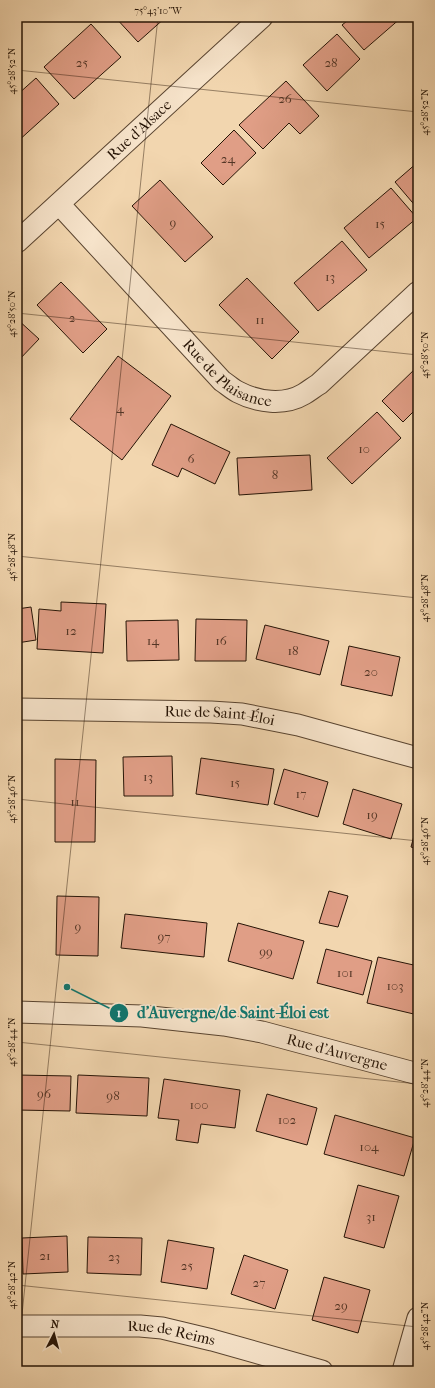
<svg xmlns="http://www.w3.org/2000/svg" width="435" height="1388" font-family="'IM FELL French Canon',serif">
<rect width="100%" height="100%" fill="#f2d6af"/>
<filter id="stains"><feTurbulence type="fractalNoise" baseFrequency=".005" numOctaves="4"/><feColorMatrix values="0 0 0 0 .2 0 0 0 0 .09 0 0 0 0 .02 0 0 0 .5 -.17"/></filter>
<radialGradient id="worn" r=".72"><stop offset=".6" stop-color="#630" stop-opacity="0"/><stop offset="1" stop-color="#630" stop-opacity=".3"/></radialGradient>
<path fill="#e09e86" stroke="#261406" d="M 115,17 L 166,17 L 138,42 Z
M 352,17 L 402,17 L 364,50 L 342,25 Z
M 91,24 L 121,57 L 74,99 L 44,67 Z
M 337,34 L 360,59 L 327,91 L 303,65 Z
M 36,78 L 59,104 L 17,142 L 17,95 Z
M 286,81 L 319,116 L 300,134 L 289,123 L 263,149 L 239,125 Z
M 234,130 L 256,153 L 223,185 L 201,163 Z
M 418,162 L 418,209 L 395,182 Z
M 160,180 L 213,237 L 185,262 L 132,206 Z
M 391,188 L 417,218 L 369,258 L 344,228 Z
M 342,241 L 367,270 L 318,311 L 294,283 Z
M 247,278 L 299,332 L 272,359 L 219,305 Z
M 61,282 L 107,329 L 83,353 L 37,305 Z
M 17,319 L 39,339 L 17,362 Z
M 118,356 L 171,396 L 122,460 L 70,419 Z
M 418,366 L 418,407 L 403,422 L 382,401 Z
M 377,412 L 401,438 L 352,484 L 327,458 Z
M 171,424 L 230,452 L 215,484 L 182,468 L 178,477 L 152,465 Z
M 310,455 L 312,490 L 239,495 L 237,458 Z
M 61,602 L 106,604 L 103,653 L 37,649 L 39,609 L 61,611 Z
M 31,607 L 36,640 L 17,643 L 17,609 Z
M 196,619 L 247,620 L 246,661 L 195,661 Z
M 178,620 L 179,660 L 127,661 L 126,621 Z
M 265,625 L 329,641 L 320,675 L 256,659 Z
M 349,646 L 400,657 L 392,696 L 341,685 Z
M 418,686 L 418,705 L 414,703 Z
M 172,756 L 173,796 L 124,796 L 123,757 Z
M 201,758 L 274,769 L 268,805 L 196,794 Z
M 55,759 L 96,760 L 95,842 L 55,842 Z
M 284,769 L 328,782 L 318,817 L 274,804 Z
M 353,789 L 402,804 L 391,839 L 343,824 Z
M 418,821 L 418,849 L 411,847 Z
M 329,891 L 348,896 L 338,927 L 319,923 Z
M 57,896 L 99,897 L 98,956 L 56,955 Z
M 125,914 L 207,923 L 204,957 L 121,948 Z
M 238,923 L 304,941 L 293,979 L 228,961 Z
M 326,949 L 372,961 L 363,995 L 317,983 Z
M 378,957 L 418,966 L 418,1015 L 367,1003 Z
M 17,1075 L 71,1076 L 70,1111 L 17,1110 Z
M 78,1075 L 149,1078 L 147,1116 L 76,1113 Z
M 164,1079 L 240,1090 L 235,1128 L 201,1124 L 198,1143 L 176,1140 L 179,1120 L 158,1118 Z
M 267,1094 L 317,1108 L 307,1145 L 256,1131 Z
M 335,1115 L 415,1138 L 404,1176 L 324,1154 Z
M 358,1185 L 399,1196 L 384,1248 L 344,1237 Z
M 67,1236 L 68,1272 L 23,1274 L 22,1238 Z
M 88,1237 L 142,1238 L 141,1275 L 87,1273 Z
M 168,1240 L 214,1248 L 207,1289 L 161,1282 Z
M 244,1255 L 288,1270 L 275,1309 L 231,1294 Z
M 324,1277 L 370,1290 L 358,1333 L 312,1320 Z
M 17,1368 L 23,1369 L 23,1371 L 17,1371 Z"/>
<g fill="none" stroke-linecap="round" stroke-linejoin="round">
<defs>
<g id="street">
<path id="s1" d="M 59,204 L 222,381 C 227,384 232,389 238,392 C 257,402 284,406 304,394 C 309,391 314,387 319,384 L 418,292"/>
<path id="s2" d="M 17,242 L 262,17"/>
<path id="s3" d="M 17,709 L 211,712 L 242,714 L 298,725 L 418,758"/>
<path id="s4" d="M 17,1012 L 142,1016 L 224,1025 L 262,1032 L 418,1074"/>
<path id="s5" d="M 17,1326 L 140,1326 L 162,1328 L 212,1340 L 322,1371"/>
<path d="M 403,1371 L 418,1318"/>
</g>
</defs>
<use href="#street" stroke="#594430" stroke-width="23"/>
<use href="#street" stroke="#f7e4cb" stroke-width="21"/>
</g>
<path fill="none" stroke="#261406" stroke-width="1" stroke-opacity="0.45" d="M 17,70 L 418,112M 17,313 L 418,355M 17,556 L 418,598M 17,799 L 418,841M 17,1042 L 418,1084M 17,1285 L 418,1327M 17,1362 L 158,17"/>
<g text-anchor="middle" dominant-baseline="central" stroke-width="3.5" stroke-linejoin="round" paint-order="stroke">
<g font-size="13" fill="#543626">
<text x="82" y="62">25</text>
<text x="331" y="62">28</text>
<text x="285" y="98">26</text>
<text x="228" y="158">24</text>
<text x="173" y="222">9</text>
<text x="380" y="223">15</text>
<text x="330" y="276">13</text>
<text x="72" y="317">2</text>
<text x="260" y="319">11</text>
<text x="120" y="408">4</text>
<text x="364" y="448">10</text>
<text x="191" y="458">6</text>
<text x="275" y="474">8</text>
<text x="71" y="630">12</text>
<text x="153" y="640">14</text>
<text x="221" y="640">16</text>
<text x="293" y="650">18</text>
<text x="371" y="671">20</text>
<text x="148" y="776">13</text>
<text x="235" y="782">15</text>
<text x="301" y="793">17</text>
<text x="75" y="801">11</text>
<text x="372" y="814">19</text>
<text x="78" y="926">9</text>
<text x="164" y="936">97</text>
<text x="266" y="951">99</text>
<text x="345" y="972">101</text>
<text x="395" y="985">103</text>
<text x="44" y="1093">96</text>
<text x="113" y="1095">98</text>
<text x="199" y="1104">100</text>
<text x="287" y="1119">102</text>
<text x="369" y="1146">104</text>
<text x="371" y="1216">31</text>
<text x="45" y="1255">21</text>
<text x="114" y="1256">23</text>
<text x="187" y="1265">25</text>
<text x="259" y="1282">27</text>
<text x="341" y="1305">29</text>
</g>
<g font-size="15" fill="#261406" stroke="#f7e4cb">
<text stroke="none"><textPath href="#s2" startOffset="166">Rue d'Alsace</textPath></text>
<text stroke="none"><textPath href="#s1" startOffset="241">Rue de Plaisance</textPath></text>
<text stroke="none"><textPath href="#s3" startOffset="203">Rue de Saint-Éloi</textPath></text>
<text stroke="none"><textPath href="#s4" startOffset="324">Rue d'Auvergne</textPath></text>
<text stroke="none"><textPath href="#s5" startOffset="155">Rue de Reims</textPath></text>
</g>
</g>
<path fill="none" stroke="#0f766e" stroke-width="1.5" d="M67 987L119 1013"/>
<g fill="#0f766e" stroke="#f7e4cb" stroke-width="1.5">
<circle cx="67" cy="987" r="4"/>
<circle cx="119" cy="1013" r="10"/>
</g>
<g font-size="12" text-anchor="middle" font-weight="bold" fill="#fff">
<text x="119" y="1017">1</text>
</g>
<g font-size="16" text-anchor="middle" font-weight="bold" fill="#0f766e" stroke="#f7e4cb" stroke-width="3.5" stroke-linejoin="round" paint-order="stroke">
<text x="233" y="1018">d'Auvergne/de Saint-Éloi est</text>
</g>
<rect width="435" height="1388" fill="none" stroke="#f2d6af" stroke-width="44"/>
<g transform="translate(54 1334) rotate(6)" stroke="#f7e4cb" stroke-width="3" paint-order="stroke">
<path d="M0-3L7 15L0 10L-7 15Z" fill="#261406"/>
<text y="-6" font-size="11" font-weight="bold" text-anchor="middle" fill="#261406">N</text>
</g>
<rect x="22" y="22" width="391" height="1344" fill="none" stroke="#261406" stroke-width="1.5"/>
<g font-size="10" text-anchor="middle" fill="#261406">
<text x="158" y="14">75°43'10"W</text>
<text transform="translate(11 71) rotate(-90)" y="4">45°28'52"N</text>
<text transform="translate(424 112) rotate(-90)" y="4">45°28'52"N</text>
<text transform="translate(11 314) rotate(-90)" y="4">45°28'50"N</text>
<text transform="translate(424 355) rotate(-90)" y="4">45°28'50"N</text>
<text transform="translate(11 557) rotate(-90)" y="4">45°28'48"N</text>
<text transform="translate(424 598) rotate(-90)" y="4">45°28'48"N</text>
<text transform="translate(11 799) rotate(-90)" y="4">45°28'46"N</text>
<text transform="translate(424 841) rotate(-90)" y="4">45°28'46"N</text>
<text transform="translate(11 1042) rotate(-90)" y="4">45°28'44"N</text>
<text transform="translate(424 1083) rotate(-90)" y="4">45°28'44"N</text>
<text transform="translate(11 1285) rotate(-90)" y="4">45°28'42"N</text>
<text transform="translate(424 1326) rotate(-90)" y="4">45°28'42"N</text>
</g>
<rect width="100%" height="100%" filter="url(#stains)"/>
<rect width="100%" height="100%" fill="url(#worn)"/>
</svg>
